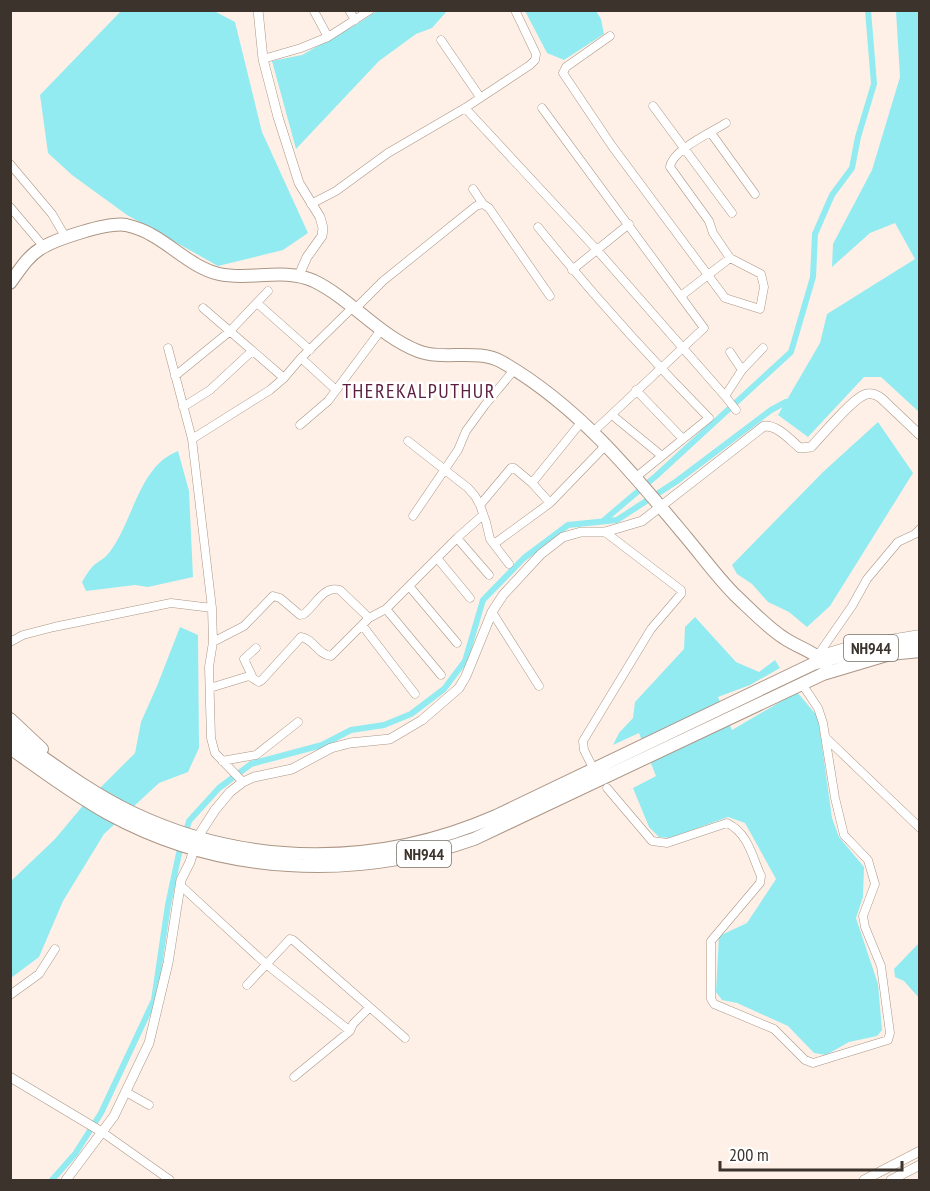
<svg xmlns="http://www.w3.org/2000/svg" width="930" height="1191" font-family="'PT Sans Narrow',sans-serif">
<rect width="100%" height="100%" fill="#fef0e6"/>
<path fill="#92ebf1" d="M 171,10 L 214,11 L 235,22 L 262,132 L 308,233 L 283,250 L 218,266 L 127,215 L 72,175 L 48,153 L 40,95 L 121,11 Z
M 527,10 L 596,11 L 601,19 L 604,34 L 564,60 L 547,53 L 525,11 Z
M 377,11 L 447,11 L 432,28 L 416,34 L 379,61 L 296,149 L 272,61 L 302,55 L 357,24 Z
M 896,11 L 919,11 L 919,412 L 881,377 L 864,377 L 808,437 L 778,415 L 820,343 L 827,314 L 915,259 L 895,223 L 870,233 L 832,267 L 833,244 L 872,170 L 900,77 Z
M 878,422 L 913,473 L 830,606 L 807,627 L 789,612 L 768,602 L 752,584 L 737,574 L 732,565 L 823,472 Z
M 178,451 L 189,491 L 193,577 L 148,587 L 135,585 L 86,591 L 82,582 C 85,577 89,570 93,566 C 97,562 104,559 108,554 C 133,524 138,466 178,451 Z
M 695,617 L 736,662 L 759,672 L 775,660 L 780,668 L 750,685 L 718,697 L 732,730 L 797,692 L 818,717 L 832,818 L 839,837 L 864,867 L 863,897 L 856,918 L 878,984 L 882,1030 L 877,1036 L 849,1042 L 826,1055 L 814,1053 L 788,1026 L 737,1003 L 722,1000 L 716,992 L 719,936 L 747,923 L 776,879 L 745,823 L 728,817 L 670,838 L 659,837 L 649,827 L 633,788 L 656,776 L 639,733 L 613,745 L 619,733 L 633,718 L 635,702 L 684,649 L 685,627 Z
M 180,627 L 198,635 L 199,748 L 188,772 L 159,783 L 104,834 L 63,901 L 39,957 L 11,978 L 11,881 L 55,839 L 86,802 L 135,753 L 141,722 L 157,686 Z
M 919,943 L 919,998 L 904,981 L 895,977 L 894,969 Z"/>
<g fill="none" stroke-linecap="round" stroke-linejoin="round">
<path stroke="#92ebf1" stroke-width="6" d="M 603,521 L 656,476 L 791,352 L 813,277 L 815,234 L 832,195 L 852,168 L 858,137 L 874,84 L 868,10
M 185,835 L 189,821 L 219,788 L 251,764 L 322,745 L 351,730 L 384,725 L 411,714 L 444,689 L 465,661 L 483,600 L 524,558 L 568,525 L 617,520 L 677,481 L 771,410 L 786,402
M 52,1180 L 75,1154 L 101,1113 L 154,1000 L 168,905 L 181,844"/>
<defs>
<path id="minor" d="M 349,10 L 355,20
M 314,11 L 328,37
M 610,36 L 566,67 L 563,73 L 612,146 L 725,298 L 760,309 L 764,287 L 761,274 L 730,258 L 713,233 L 709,221 L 670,167 C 672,150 712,132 726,123
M 441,40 L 480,97
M 263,59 L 301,48 L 328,37 L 370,10
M 653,106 L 732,213
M 465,108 L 597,250 L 725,396 L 742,370 L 763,348
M 542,108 L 704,328 L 594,431
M 711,133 L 755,194
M 10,164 L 52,214 L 66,238
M 473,189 L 483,204
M 311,204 L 336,191 L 388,153 L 465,108 L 530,65 L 535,60 L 536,54 L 515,10
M 10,207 L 44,247
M 538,227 C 592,294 649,357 709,418 L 636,477
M 572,270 L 629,224
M 681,296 L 730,258
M 257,303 L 310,350
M 203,308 L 284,378
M 354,310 L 383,281 L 476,206 L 483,204 L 489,208 L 550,296
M 168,348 L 192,439 L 212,608 L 213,642 L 209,667 L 211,738 L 215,753 L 243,782
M 730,352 L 742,370
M 301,358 L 336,390
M 175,376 L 229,332 L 268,291
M 636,390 L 683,439
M 725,396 L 736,410
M 183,407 L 210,390 L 252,351
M 612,415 L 662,456
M 300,425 L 328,401 L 381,330
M 192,439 L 270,390 L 284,378 L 301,358 L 352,308
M 408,441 L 468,488 L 475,496 L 480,505
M 550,503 L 532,483 L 583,420
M 413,516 L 458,450 L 466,431 L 485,405 L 514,370
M 457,538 L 489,575
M 494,544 L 550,503 L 607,444
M 437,558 L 470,598
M 509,564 L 490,539 L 486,522 L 480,505 L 511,468 L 514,468 L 532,483
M 409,586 L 457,643
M 386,609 L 441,675
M 492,612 L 539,686
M 362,625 L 415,694
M 10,642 L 23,635 L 54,627 L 171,603 L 212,608
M 213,642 L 244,626 L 273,596 L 280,598 L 300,615 L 304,614 C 316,605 323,585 340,590 L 369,618
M 818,655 L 852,606 L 867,579 L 898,542 L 915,534 L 920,529
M 818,655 L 848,646 L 920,634
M 252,676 L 244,659 L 256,648
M 210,688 L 249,676 L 259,682 L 262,680 L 301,637 C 314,639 318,655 331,656 L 369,618 L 386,609 L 457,538 L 483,515
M 826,738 L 920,828
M 222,761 L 256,755 L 298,722
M 594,770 L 584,750 L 583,741 L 651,629 L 681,594 L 681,590 L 605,532
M 607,788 L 652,841 L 667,843 L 727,823 C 748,833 752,856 761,876 L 760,883 L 711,941 L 711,999 L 714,1004 L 774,1029 L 805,1060 L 813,1063 L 888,1040 L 890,1033 L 881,966 L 865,927 L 863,916 L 875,884 L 868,860 L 844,835 L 835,798 L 823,723 L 818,708 L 802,684
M 180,885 L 266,964 L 350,1031
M 247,985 L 290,939 L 293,940 L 405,1038
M 10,995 L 39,974 L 55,949
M 294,1077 L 350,1031 L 353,1024 L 369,1008
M 126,1092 L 149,1105
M 102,1132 L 170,1180"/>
<path id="tertiary" d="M 258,10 L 263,59 L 278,117 L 299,183 L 320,217 L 323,228 L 322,236 L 307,257 L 299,275
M 197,838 L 215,810 L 230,792 L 243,782 L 254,777 L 292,769 L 331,748 L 350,743 L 390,739 L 422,720 L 459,688 L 466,676 L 492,612 L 503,595 L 541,554 L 563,537 L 581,532 L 605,532 L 642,521 L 764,426 C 778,425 790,440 800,448 L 811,447 C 822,436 854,396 867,394 C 873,393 877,395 881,398 L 920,435
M 10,1077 L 102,1132
M 66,1180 L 114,1116 L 149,1043 L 168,963 L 181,880 L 190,862 L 194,849
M 864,1180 L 920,1151
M 891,1180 L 920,1165"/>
<path id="primary" d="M 10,283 C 19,271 27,257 40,249 C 55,239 108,222 126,225 C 134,227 143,230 150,234 C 173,246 193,268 219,274 C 250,281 283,267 314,281 C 351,299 378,335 418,351 C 444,361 477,348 502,362 C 577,405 631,471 686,537 C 702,556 717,577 735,595 C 749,608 768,628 784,638 C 800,649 817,651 828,669"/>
<path id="trunk" d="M 10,719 L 42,749
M 10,734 C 50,762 89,792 133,813 C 249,868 380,867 496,816 L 813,664 L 870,648 L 920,641
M 10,748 C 43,771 74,795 109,814 C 221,875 354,881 474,839 L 823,674 L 890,654 L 920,651"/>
</defs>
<use href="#minor" stroke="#ab9686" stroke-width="9"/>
<use href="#tertiary" stroke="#ab9686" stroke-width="10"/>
<use href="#primary" stroke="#ab9686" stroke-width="14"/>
<use href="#trunk" stroke="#ab9686" stroke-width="14"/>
<use href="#minor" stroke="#fff" stroke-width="8"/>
<use href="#tertiary" stroke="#fff" stroke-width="9"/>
<use href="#primary" stroke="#fff" stroke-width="12"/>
<use href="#trunk" stroke="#fff" stroke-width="12"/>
</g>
<g text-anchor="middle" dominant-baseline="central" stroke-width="5" stroke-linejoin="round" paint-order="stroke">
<g fill="#fff" stroke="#76706b" stroke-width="1.5">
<rect x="844" y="635" width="54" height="26" rx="4.5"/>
<rect x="397" y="841" width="54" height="26" rx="4.5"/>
</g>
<g font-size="16" font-weight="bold" fill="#3b332c">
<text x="871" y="648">NH944</text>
<text x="424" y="854">NH944</text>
</g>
<g font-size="20" letter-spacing="1.5" fill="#5c1d3f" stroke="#fff">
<text x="419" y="391">THEREKALPUTHUR</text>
</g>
</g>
<rect width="930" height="1191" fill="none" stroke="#3b332c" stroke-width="24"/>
<path d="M720 1161v9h182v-9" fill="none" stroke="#3b332c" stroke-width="3"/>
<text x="729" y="1161" font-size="18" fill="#3b332c" stroke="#ffffff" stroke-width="4.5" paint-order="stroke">200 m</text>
</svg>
